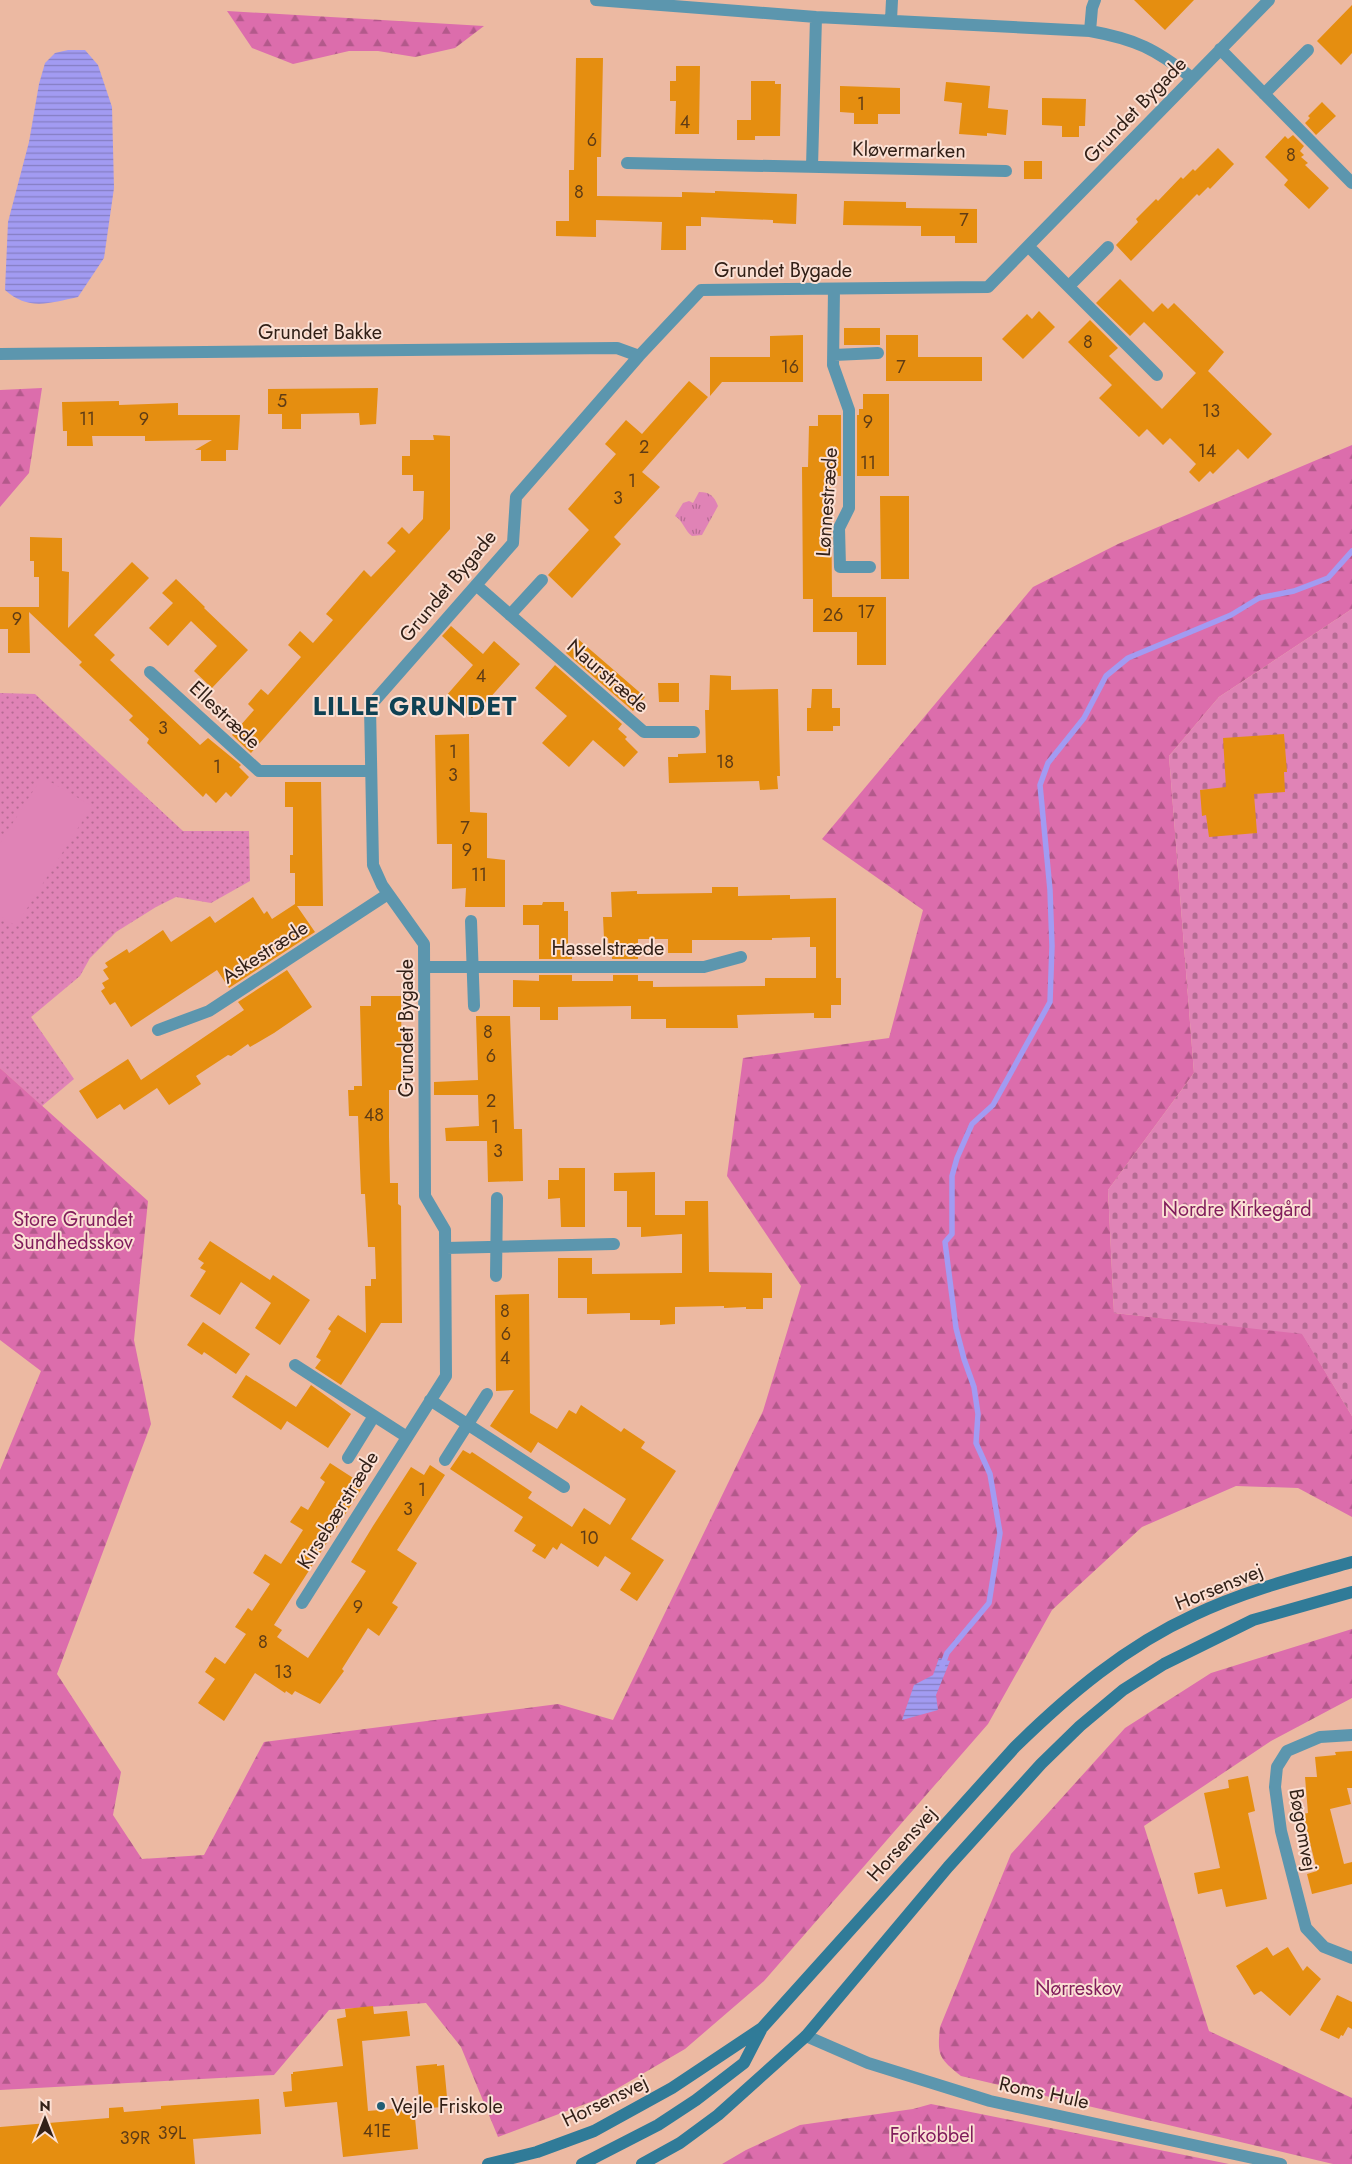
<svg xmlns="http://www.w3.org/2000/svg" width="1352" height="2164" font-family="Jost,sans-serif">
<defs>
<pattern id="grass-dots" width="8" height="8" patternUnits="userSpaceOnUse" patternTransform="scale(1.25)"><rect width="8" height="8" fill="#e083b6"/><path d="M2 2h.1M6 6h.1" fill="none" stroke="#b66b93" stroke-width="1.8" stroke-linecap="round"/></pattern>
<pattern id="forest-firs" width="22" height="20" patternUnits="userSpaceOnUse" patternTransform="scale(1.25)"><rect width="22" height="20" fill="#dc6dac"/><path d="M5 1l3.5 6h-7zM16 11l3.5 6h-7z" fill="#b3598b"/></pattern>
<pattern id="cemetery-stones" width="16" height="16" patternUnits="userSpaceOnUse" patternTransform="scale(1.25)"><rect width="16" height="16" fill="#e083b6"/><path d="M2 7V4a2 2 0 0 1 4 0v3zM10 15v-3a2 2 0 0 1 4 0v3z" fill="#b66b93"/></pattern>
<pattern id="park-tufts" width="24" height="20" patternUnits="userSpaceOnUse" patternTransform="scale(1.25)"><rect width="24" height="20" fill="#e083b6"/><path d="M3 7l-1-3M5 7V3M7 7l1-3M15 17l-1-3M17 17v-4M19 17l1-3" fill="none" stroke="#b66b93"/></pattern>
<pattern id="water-rules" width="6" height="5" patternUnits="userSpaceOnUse" patternTransform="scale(1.25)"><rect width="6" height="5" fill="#a29bf2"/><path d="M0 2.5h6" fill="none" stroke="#857ec3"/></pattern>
</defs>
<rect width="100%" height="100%" fill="#ecb9a2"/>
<path fill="url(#grass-dots)" d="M 0,693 L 35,694 L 183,831 L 249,831 L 250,881 L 211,903 L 176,897 L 156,907 L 116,932 L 90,958 L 80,976 L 31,1017 L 74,1079 L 42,1106 L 0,1068 Z"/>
<path fill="url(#forest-firs)" d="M 227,11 L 484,26 L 455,48 L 415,57 L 378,51 L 349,51 L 293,64 L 252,48 Z
M 42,388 L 29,473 L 0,507 L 0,390 Z
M 1352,445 L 1352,609 L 1219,697 L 1169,756 L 1194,1073 L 1108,1190 L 1114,1313 L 1302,1333 L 1352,1416 L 1352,1517 L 1298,1488 L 1236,1486 L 1142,1527 L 1052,1610 L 988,1724 L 764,1981 L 685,2049 L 601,2098 L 498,2137 L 461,2047 L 426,2003 L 329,2010 L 274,2075 L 0,2090 L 0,1470 L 41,1371 L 0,1340 L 0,1068 L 148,1201 L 134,1340 L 151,1424 L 57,1674 L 121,1772 L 113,1815 L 142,1859 L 204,1855 L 264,1742 L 558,1704 L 613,1720 L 763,1411 L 801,1286 L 727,1176 L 743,1058 L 889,1038 L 923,910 L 822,839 L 1033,587 L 1118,544 Z
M 1352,1629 L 1352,1698 L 1271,1741 L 1144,1826 L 1209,2031 L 1352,2098 L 1352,2164 L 1333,2164 L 961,2076 C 939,2058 937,2056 940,2027 L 1011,1854 L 1125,1728 L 1211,1673 Z
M 931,2104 L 1229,2164 L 722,2164 L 746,2150 L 800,2125 L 913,2109 Z"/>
<path fill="url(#cemetery-stones)" d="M 1352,609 L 1352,1416 L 1302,1334 L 1114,1313 L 1108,1190 L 1194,1073 L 1169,756 L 1219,697 Z"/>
<path fill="url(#park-tufts)" d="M 699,492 C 710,492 714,496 718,506 L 702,535 L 692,536 C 684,530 684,522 675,516 L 683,503 L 689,501 L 693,503 Z"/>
<path fill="#e083b6" d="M 42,777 L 92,806 L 16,926 L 0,916 L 0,843 Z"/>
<path fill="url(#water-rules)" d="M 68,50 L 85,50 L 98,65 L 112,107 L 114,188 L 104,258 L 78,297 C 50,303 28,311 5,290 L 8,222 L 29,142 L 39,84 L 45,63 L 55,53 Z
M 939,1658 L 950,1661 L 936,1695 L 938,1710 L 902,1720 L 914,1685 L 933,1675 Z"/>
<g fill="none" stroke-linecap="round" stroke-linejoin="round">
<path stroke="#a29bf2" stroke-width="5.5" d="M 942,1666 L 947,1653 L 989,1603 L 1000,1533 L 990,1474 L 976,1443 L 978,1414 L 974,1387 L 964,1359 L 956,1328 L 945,1242 L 952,1234 L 952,1176 L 957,1158 L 972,1124 L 993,1105 L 1050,1002 L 1052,946 L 1050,890 L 1040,785 L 1048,763 L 1084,718 L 1106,676 L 1128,658 L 1231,615 L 1259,598 L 1294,591 L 1328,578 L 1352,551"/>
</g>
<path fill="#e58e10" d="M 1134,0 L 1194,0 L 1165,30 Z
M 1352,5 L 1352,53 L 1341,65 L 1317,41 Z
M 576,58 L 603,58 L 601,157 L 597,157 L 597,196 L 682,197 L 682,192 L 715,193 L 715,191 L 797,194 L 796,224 L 773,223 L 773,220 L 701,217 L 701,226 L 686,226 L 686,250 L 661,250 L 662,222 L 596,220 L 596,237 L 556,236 L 556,221 L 569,221 L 569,170 L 574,170 Z
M 676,66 L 700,66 L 699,134 L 675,134 L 676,101 L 670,101 L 670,81 L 676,81 Z
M 751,81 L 775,81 L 775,84 L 781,84 L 780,136 L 755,136 L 755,140 L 737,140 L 737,120 L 751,120 Z
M 946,82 L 990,86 L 988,108 L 1008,110 L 1006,135 L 987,133 L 987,136 L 959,134 L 962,103 L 944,101 Z
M 840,86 L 900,88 L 900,114 L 878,114 L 878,124 L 854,124 L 854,113 L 840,112 Z
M 1042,98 L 1086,99 L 1085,126 L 1079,126 L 1079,137 L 1062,137 L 1062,126 L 1042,125 Z
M 1322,102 L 1336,116 L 1316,135 L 1305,123 L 1310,118 L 1308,116 Z
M 1293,135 L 1304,146 L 1300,151 L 1304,155 L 1301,157 L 1308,163 L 1305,165 L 1329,188 L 1309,209 L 1284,185 L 1288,180 L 1265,157 L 1285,136 L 1288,139 Z
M 1218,148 L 1234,164 L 1210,189 L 1208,187 L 1199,196 L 1197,194 L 1131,261 L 1116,245 L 1138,222 L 1136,219 L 1156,199 L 1158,201 L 1181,177 L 1183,179 L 1193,169 L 1195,171 Z
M 1024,161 L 1042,161 L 1042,179 L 1024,179 Z
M 844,201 L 906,202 L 906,208 L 977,209 L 977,243 L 955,243 L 955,236 L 921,236 L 921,226 L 843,225 Z
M 1120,279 L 1153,312 L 1162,303 L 1168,309 L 1174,303 L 1224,352 L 1208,371 L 1272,434 L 1248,459 L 1238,449 L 1213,474 L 1210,471 L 1199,482 L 1189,472 L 1196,464 L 1170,438 L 1163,445 L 1147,429 L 1139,437 L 1099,398 L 1112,385 L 1068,342 L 1090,320 L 1118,348 L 1109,356 L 1162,409 L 1196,373 L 1144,322 L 1130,336 L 1096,303 Z
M 1039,311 L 1055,327 L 1023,359 L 1002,339 L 1027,314 L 1032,319 Z
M 844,328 L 880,328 L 880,345 L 844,345 Z
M 803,335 L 803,382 L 722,382 L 710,396 L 710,357 L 770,357 L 770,336 Z
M 886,335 L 918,335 L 918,357 L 982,357 L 982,381 L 886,381 Z
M 689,381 L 708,397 L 642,472 L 660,487 L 614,537 L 621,544 L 572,598 L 548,575 L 589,530 L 568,509 L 616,454 L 605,444 L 626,420 L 642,434 Z
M 378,388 L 376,424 L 360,425 L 359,413 L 301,414 L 301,429 L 282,429 L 282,414 L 268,414 L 268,389 Z
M 863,394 L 889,394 L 889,476 L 857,476 L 857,415 L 859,415 L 859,409 L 863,409 Z
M 119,401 L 119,405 L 178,403 L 178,415 L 240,415 L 238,450 L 226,450 L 226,461 L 201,461 L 201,450 L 195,450 L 212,440 L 145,441 L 145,436 L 92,436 L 93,446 L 67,446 L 67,431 L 63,431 L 62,402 Z
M 818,415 L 841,415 L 841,476 L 831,476 L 832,597 L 886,597 L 886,665 L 857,665 L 857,632 L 813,632 L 813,599 L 803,599 L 802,467 L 808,467 L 809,426 L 818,426 Z
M 433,435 L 450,436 L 450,529 L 251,753 L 232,735 L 254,710 L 248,704 L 261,689 L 268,695 L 301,657 L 288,645 L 300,631 L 313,643 L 333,620 L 326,614 L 364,570 L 371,577 L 396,551 L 387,543 L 402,527 L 409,534 L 423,519 L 424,491 L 413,491 L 413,475 L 402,475 L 402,456 L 410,456 L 410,440 L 434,440 Z
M 880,496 L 909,496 L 909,579 L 881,579 Z
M 30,537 L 62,538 L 62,571 L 69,572 L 68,628 L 132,562 L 149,578 L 94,635 L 115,655 L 110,660 L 200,745 L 208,738 L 241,765 L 239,767 L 249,777 L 231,797 L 226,792 L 216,803 L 206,793 L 203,797 L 147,743 L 149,739 L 129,720 L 133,716 L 79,665 L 82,662 L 29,612 L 30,653 L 8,653 L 8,629 L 0,629 L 0,607 L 39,607 L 39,577 L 34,577 L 34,561 L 30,561 Z
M 176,579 L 205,607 L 204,608 L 248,650 L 212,688 L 194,671 L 217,646 L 191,621 L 168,646 L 149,628 L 173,603 L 162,593 Z
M 451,626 L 483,654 L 494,641 L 520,664 L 472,718 L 446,696 L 473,665 L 442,636 Z
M 578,639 L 645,697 L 633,711 L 566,653 Z
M 555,665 L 622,724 L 618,729 L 627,737 L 625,739 L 638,752 L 624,767 L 593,740 L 569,767 L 542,743 L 567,716 L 535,688 Z
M 710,675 L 731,676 L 731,690 L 778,689 L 780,776 L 777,776 L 778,789 L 760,790 L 759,781 L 669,783 L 668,757 L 678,757 L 678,754 L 706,753 L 705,710 L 709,710 Z
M 658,683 L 679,683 L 679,702 L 659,702 Z
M 812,689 L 832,689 L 832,708 L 840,708 L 840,726 L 833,726 L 833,731 L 807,731 L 807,708 L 811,708 Z
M 469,734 L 470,812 L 487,813 L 487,858 L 505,860 L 505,907 L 465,907 L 466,888 L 452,889 L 452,844 L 437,844 L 435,735 Z
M 1284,734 L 1287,772 L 1284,772 L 1285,792 L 1254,794 L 1257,833 L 1209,837 L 1206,815 L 1202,816 L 1200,790 L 1226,787 L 1223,738 Z
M 285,782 L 321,782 L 323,906 L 297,906 L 315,932 L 229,988 L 217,970 L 131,1027 L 115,1002 L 110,1005 L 101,991 L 105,988 L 102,983 L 109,979 L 103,970 L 108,967 L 105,963 L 127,949 L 129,953 L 163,930 L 171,942 L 210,916 L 215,923 L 253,897 L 264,914 L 267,911 L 272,919 L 295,904 L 295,873 L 290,873 L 290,855 L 293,855 L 293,807 L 285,807 Z
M 712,887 L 738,887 L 738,896 L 790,895 L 790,899 L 836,898 L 836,978 L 841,978 L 841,1005 L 831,1005 L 831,1018 L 814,1018 L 814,1013 L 737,1015 L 738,1028 L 666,1028 L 666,1019 L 631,1019 L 631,1006 L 558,1007 L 558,1020 L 540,1020 L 540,1007 L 513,1007 L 513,980 L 539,981 L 539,975 L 572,975 L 572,981 L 613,981 L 613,975 L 638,975 L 638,981 L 653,981 L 653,987 L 765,986 L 765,978 L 816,978 L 816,947 L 810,947 L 810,937 L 772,938 L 772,940 L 692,940 L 692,953 L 668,953 L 668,939 L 638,939 L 638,959 L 612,959 L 612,950 L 609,950 L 608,938 L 604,938 L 603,917 L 612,917 L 611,892 L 637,891 L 637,894 L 712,893 Z
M 543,902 L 564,902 L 564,911 L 568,911 L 568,946 L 573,946 L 572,959 L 539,959 L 539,925 L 523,925 L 523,905 L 542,905 Z
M 287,970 L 312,1007 L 274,1033 L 250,1047 L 248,1044 L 231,1056 L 228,1055 L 196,1076 L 201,1084 L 169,1105 L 157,1088 L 124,1110 L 120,1104 L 97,1119 L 79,1091 L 128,1059 L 141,1080 L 244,1010 L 238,1002 Z
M 371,996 L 401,996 L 402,1090 L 389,1090 L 389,1137 L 390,1183 L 398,1183 L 398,1204 L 401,1206 L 402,1323 L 381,1323 L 341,1385 L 315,1368 L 321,1360 L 316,1357 L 331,1331 L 328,1329 L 338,1315 L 366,1333 L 365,1286 L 371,1286 L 371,1279 L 376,1279 L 375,1247 L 368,1247 L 365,1194 L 361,1194 L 358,1116 L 349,1116 L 348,1090 L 354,1090 L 354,1086 L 362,1086 L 360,1006 L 371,1006 Z
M 476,1016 L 510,1016 L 514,1129 L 522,1129 L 523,1181 L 488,1182 L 487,1141 L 446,1141 L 445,1128 L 479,1126 L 478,1095 L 434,1095 L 434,1082 L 478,1080 Z
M 559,1168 L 585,1168 L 585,1227 L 561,1227 L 560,1198 L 548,1199 L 548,1180 L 559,1180 Z
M 655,1172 L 655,1215 L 685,1215 L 685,1201 L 708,1201 L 709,1272 L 772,1273 L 772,1298 L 763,1298 L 763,1309 L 746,1309 L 746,1307 L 724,1308 L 724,1306 L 675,1307 L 675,1324 L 660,1325 L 660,1320 L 630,1320 L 630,1313 L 587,1314 L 587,1298 L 558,1298 L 558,1258 L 592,1258 L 592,1274 L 682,1273 L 682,1234 L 641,1237 L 641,1227 L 627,1227 L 627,1191 L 614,1191 L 614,1173 Z
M 210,1241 L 270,1280 L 273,1275 L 310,1300 L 280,1345 L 255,1328 L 271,1303 L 241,1282 L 220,1315 L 190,1296 L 206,1271 L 200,1268 L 204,1263 L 198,1259 Z
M 529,1294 L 530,1413 L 557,1429 L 569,1410 L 576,1414 L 581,1405 L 621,1432 L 624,1428 L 645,1442 L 641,1448 L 676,1471 L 631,1539 L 664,1560 L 637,1601 L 620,1590 L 631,1573 L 605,1556 L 598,1567 L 561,1543 L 557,1550 L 553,1547 L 545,1559 L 532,1551 L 536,1545 L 514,1531 L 523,1517 L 450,1469 L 463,1450 L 470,1454 L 472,1452 L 532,1492 L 528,1498 L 572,1527 L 584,1508 L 610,1525 L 626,1499 L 538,1442 L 531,1453 L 490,1426 L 514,1390 L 496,1391 L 495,1295 Z
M 203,1322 L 250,1354 L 236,1374 L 204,1352 L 202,1355 L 187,1345 Z
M 246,1375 L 296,1407 L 311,1385 L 351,1414 L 328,1448 L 287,1421 L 281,1430 L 232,1397 Z
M 330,1463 L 364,1485 L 274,1625 L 282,1630 L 277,1637 L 308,1658 L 366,1571 L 351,1562 L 373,1526 L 411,1467 L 424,1475 L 430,1465 L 445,1475 L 397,1550 L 417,1563 L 392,1603 L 398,1607 L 379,1636 L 368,1628 L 342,1669 L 344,1671 L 320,1704 L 295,1691 L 292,1695 L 286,1691 L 285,1693 L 255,1673 L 224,1721 L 198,1703 L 215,1679 L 205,1672 L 215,1657 L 225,1664 L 246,1634 L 235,1627 L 248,1608 L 252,1611 L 270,1584 L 253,1573 L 265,1554 L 281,1564 L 303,1530 L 290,1522 L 301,1506 L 308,1510 L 325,1482 L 320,1478 Z
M 1352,1751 L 1352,1788 L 1347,1788 L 1351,1804 L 1330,1809 L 1344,1864 L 1352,1862 L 1352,1884 L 1312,1894 L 1307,1874 L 1317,1871 L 1303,1814 L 1308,1813 L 1305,1777 L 1317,1777 L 1315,1757 L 1336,1755 L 1335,1752 Z
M 1248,1776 L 1255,1811 L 1248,1813 L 1267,1899 L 1226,1907 L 1222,1889 L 1198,1894 L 1194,1873 L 1220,1868 L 1204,1793 L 1229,1788 L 1228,1780 Z
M 1267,1947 L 1273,1956 L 1288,1947 L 1303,1971 L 1307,1966 L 1321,1979 L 1290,2016 L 1261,1991 L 1254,1995 L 1236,1966 Z
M 1337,1995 L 1352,2002 L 1352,2029 L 1348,2027 L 1343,2036 L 1341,2035 L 1339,2039 L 1320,2030 Z
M 373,2006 L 374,2014 L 407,2011 L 410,2036 L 362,2041 L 368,2111 L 414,2107 L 418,2149 L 343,2157 L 337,2102 L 285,2107 L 283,2092 L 292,2091 L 291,2074 L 293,2074 L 293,2072 L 343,2066 L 337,2019 L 346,2017 L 345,2009 Z
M 437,2064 L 437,2066 L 444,2065 L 447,2097 L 442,2098 L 442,2107 L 420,2109 L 416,2066 Z
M 259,2099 L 261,2134 L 193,2139 L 195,2164 L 0,2164 L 0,2127 L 109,2118 L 109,2108 L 123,2107 L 124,2112 L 161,2109 L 161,2106 Z"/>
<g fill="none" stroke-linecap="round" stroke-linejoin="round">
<path stroke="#5c96ae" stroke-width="12" d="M 596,0 L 816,17 L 1090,31 C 1135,39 1156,49 1192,78
M 891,20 L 892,0
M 1090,31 L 1092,8 L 1095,0
M 1220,49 L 1352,183
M 1264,94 L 1308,50
M 627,163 L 1006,171
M 812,167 L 816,17
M 1029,247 L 1157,375
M 1069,286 L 1108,247
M 834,289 L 833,365 L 849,410 L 849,508 L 839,528 L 840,567 L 870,567
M 0,354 L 617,348 L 639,356
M 834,355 L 878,353
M 476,585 L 644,732 L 694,732
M 510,615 L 542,580
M 150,672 L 259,771 L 370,771
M 471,921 L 474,1006
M 425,967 L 704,967 L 741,957
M 158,1030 L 209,1011 L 388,894
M 446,1248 L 614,1244
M 496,1276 L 497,1198
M 295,1365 L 407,1437
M 430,1400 L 564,1487
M 348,1458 L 374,1416
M 445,1460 L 487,1394
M 302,1603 L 446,1376 L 445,1230 L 425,1196 L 424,944 L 382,885 L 373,865 L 370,706 L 513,543 L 516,497 L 639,356 L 701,290 L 988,287 L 1269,0
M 1352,1735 L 1320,1737 L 1287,1751 L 1277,1767 L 1275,1787 L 1281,1831 L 1306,1928 L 1324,1947 L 1352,1958"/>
<path stroke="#5c96ae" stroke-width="12" d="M 806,2036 L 868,2063 L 990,2101 L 1281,2164"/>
<path stroke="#307b98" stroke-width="12" d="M 488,2164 L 537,2152 L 594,2131 L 672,2088 L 762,2028 L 1015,1747 C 1068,1695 1126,1646 1194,1615 C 1244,1591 1299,1577 1352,1562
M 582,2164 L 658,2125 L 696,2100 L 744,2063 L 761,2030
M 642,2164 L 680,2143 L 718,2115 L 806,2036 L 948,1867 L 1041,1764 L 1080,1726 L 1123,1690 L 1164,1664 L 1253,1620 L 1352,1592"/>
</g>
<circle fill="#205e75" stroke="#fbe0d4" stroke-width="2" cx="381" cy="2106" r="5"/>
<g text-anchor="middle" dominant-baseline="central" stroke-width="4" stroke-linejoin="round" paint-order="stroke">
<g font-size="18" fill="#5f3c15">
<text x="861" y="104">1</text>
<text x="685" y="122">4</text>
<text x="592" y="140">6</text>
<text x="1291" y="155">8</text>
<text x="579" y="192">8</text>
<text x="964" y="220">7</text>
<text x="1088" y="342">8</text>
<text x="790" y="367">16</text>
<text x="901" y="367">7</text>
<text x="282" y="401">5</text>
<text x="1211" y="411">13</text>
<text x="87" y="419">11</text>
<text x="144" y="419">9</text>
<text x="868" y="422">9</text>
<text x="644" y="447">2</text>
<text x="1207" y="451">14</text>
<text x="868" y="463">11</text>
<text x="632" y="481">1</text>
<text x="618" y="498">3</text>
<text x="866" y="612">17</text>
<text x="833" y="615">26</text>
<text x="17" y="619">9</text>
<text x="481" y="676">4</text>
<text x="163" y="728">3</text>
<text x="453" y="752">1</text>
<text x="725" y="762">18</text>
<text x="217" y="767">1</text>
<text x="453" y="775">3</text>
<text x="465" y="828">7</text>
<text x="467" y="850">9</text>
<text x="479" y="875">11</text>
<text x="488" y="1032">8</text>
<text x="491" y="1056">6</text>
<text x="491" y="1101">2</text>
<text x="374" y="1115">48</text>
<text x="495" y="1127">1</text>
<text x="498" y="1151">3</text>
<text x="505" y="1311">8</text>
<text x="506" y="1334">6</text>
<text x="505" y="1358">4</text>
<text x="422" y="1490">1</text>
<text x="408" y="1509">3</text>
<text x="589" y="1538">10</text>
<text x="358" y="1607">9</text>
<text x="263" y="1642">8</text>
<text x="283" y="1672">13</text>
<text x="377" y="2131">41E</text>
<text x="172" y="2133">39L</text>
<text x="135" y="2138">39R</text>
</g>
<g font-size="20" fill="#322017" stroke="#fbe0d4">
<text transform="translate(1135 110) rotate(-46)">Grundet Bygade</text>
<text transform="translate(909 150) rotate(1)">Kløvermarken</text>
<text x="783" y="270">Grundet Bygade</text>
<text x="320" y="332">Grundet Bakke</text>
<text transform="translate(827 502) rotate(-86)">Lønnestræde</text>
<text transform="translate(448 586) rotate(-50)">Grundet Bygade</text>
<text transform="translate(608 676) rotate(41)">Naurstræde</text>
<text transform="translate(225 715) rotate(43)">Ellestræde</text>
<text x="608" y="948">Hasselstræde</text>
<text transform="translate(265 952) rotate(-33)">Askestræde</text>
<text transform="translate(406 1028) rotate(-90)">Grundet Bygade</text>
<text transform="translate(338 1510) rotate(-58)">Kirsebærstræde</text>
<text transform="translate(1219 1587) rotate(-22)">Horsensvej</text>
<text transform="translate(1303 1830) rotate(80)">Bøgomvej</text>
<text transform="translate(902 1844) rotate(-48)">Horsensvej</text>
<text transform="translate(1044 2093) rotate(12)">Roms Hule</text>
<text transform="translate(605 2101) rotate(-26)">Horsensvej</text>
</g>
<g font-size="20" fill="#811d5c" stroke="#fbe0d4">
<text x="1237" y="1209">Nordre Kirkegård</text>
<text x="73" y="1219">Store Grundet<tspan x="73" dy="23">Sundhedsskov</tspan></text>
<text x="1078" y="1988">Nørreskov</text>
<text x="932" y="2135">Forkobbel</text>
</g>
<g font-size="20" fill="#322017" stroke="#fbe0d4" text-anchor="start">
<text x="391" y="2106">Vejle Friskole</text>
</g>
<g font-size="25" font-weight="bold" letter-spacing="1" fill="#0f4153" stroke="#fbe0d4">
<text x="415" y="706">LILLE GRUNDET</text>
</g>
</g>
<g transform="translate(45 2119)" stroke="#fbe0d4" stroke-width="4" paint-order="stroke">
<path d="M0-4L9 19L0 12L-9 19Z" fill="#322017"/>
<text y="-8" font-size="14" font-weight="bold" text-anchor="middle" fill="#322017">N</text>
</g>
</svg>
